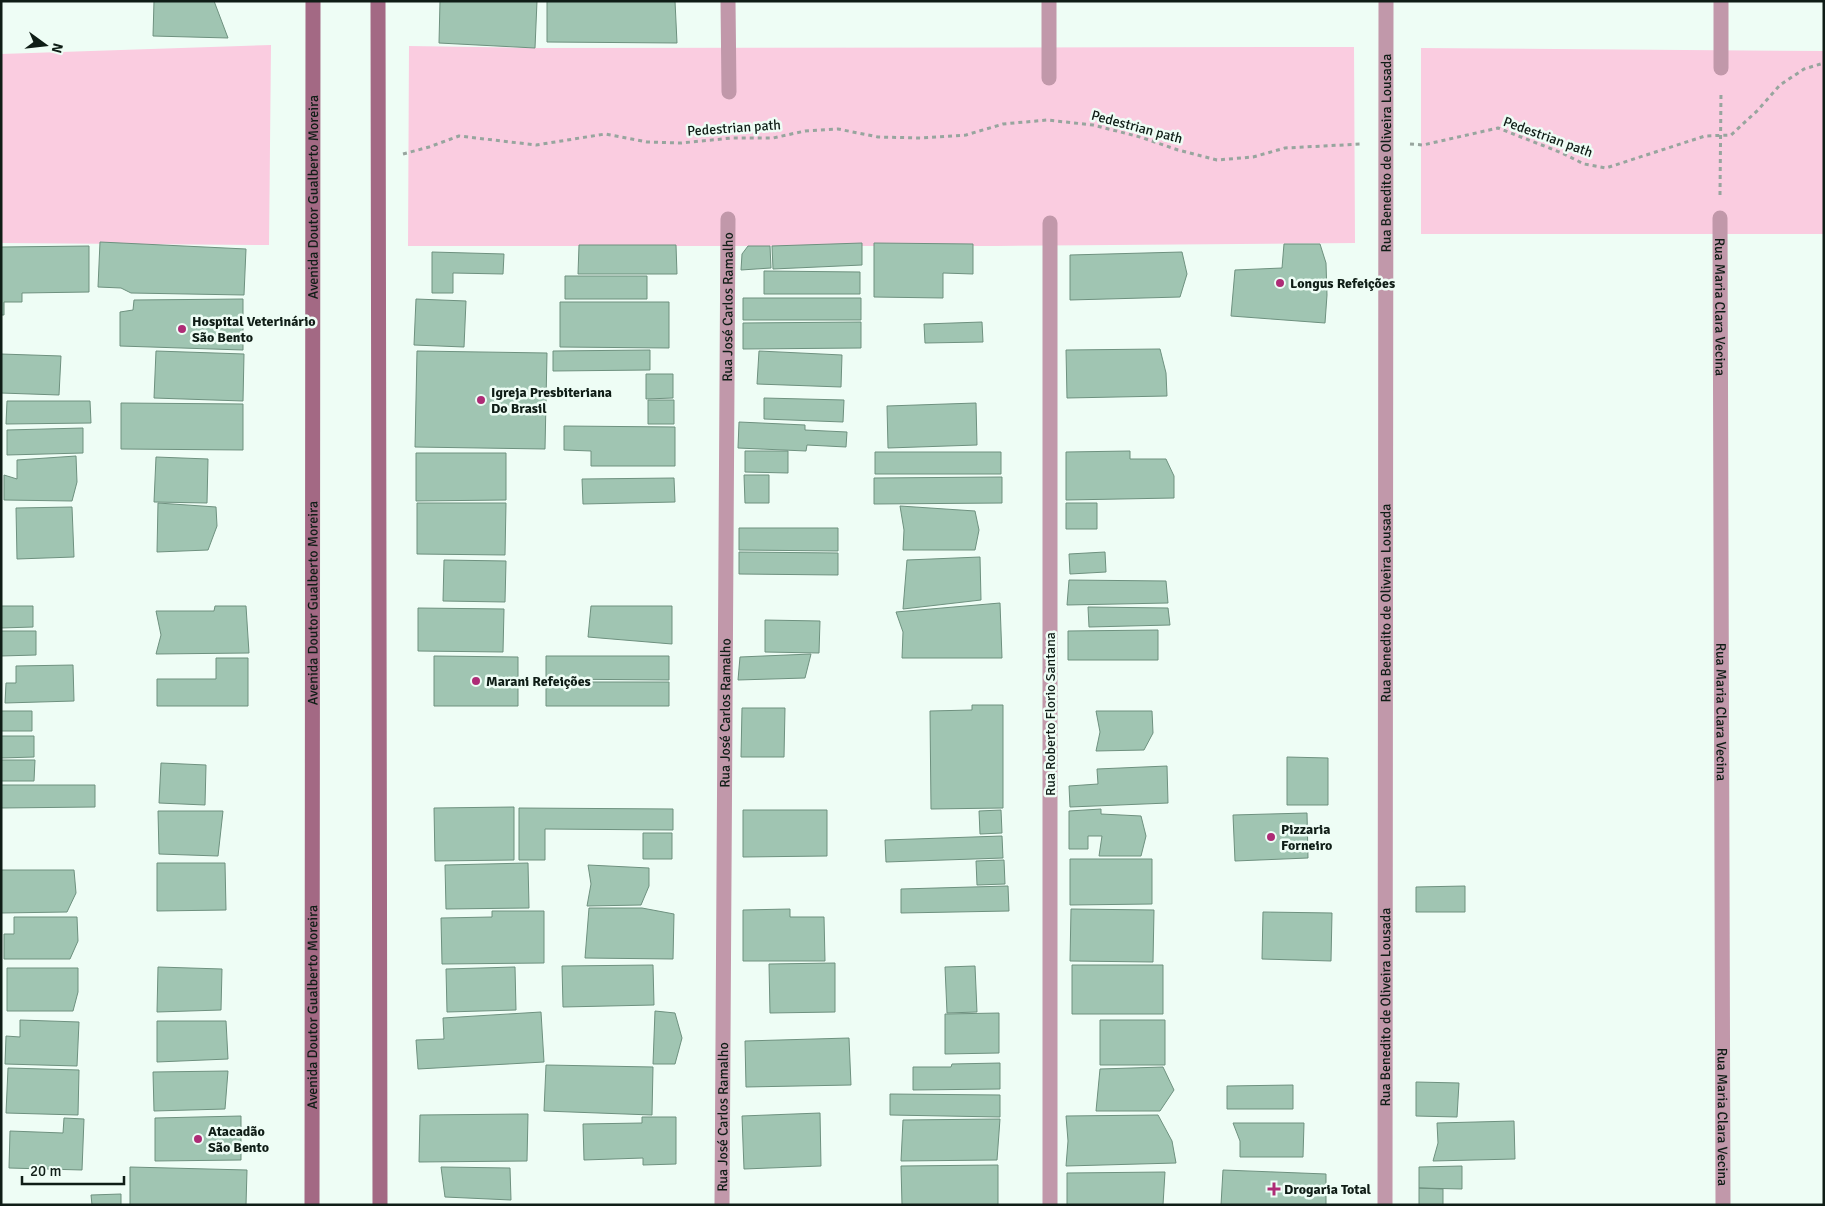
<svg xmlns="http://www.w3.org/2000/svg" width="1825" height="1206" font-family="Signika,sans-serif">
<rect width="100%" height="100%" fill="#eefdf5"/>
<path fill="#facce0" d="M 271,45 L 269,245 L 1,243 L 1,54 Z
M 409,46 L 535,48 L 1354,47 L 1355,243 L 996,246 L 408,246 Z
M 1421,48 L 1824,51 L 1824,234 L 1421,234 Z"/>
<path fill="#a0c5b2" stroke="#6e917f" d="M 154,1 L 214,1 L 228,38 L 153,36 Z
M 440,1 L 537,1 L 535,48 L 439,43 Z
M 547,1 L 675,1 L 677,43 L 547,42 Z
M 100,242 L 246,249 L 244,295 L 131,293 L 121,288 L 98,287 Z
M 862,243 L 862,265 L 773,269 L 772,246 Z
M 874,243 L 973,244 L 973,274 L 943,273 L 943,298 L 874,297 Z
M 1284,244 L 1320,244 L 1326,263 L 1327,295 L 1325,323 L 1231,316 L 1235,270 L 1282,268 Z
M 579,245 L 676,245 L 677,274 L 578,274 Z
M 89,246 L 89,292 L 22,293 L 22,302 L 4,302 L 4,315 L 1,315 L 1,247 Z
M 748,246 L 770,246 L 771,268 L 741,270 L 742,254 Z
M 432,252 L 504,254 L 503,274 L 453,273 L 453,293 L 432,293 Z
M 1182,252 L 1187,274 L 1180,297 L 1070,300 L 1070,255 Z
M 764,271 L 860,272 L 860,294 L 764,294 Z
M 565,276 L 647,276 L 647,299 L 565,299 Z
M 743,298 L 861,298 L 861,320 L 743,320 Z
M 243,299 L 243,350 L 120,346 L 120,312 L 133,310 L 134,300 Z
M 416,299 L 466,301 L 464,347 L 414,345 Z
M 560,302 L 669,302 L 669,348 L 560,347 Z
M 861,322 L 861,348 L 743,349 L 743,323 Z
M 982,322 L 983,342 L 925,343 L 924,324 Z
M 1160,349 L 1166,373 L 1167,396 L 1067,398 L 1066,350 Z
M 650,350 L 650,370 L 553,371 L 553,351 Z
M 156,351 L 244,354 L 243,401 L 154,398 Z
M 417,351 L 547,353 L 545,449 L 415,447 Z
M 759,351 L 842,355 L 841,387 L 757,384 Z
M 1,354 L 61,356 L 59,395 L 1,393 Z
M 646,374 L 673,374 L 673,398 L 646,399 Z
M 764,398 L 844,400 L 843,422 L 764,419 Z
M 648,400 L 674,400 L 674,424 L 648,424 Z
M 7,401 L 90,401 L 91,423 L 6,424 Z
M 121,403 L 243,404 L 243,450 L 121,449 Z
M 976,403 L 977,445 L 888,448 L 887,406 Z
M 739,422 L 805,425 L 805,430 L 847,432 L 846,447 L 807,445 L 806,451 L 738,448 Z
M 564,426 L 675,427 L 675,466 L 591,466 L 591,451 L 564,450 Z
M 83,428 L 83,453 L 7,455 L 7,430 Z
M 745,451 L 788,451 L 788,473 L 745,472 Z
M 1130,451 L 1130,459 L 1166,459 L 1174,476 L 1174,498 L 1066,500 L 1066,452 Z
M 875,452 L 1001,452 L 1001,474 L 875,474 Z
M 416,453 L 506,453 L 506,500 L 416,501 Z
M 76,456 L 77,482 L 72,501 L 4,500 L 4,475 L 17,479 L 17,460 Z
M 156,457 L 208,459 L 207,503 L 154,502 Z
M 744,475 L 769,475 L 769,503 L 745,503 Z
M 1002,477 L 1002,503 L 874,504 L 874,478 Z
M 674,478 L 675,502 L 583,504 L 582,479 Z
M 158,503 L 216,507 L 217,526 L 208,550 L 157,552 Z
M 417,503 L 506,503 L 505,555 L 417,554 Z
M 1066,503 L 1097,503 L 1097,529 L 1066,529 Z
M 900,506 L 975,511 L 979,530 L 975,550 L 903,550 L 904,530 Z
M 72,507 L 74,557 L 17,559 L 16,508 Z
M 739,528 L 838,528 L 838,551 L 739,550 Z
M 739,552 L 838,553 L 838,575 L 739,574 Z
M 1105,552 L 1106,572 L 1070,574 L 1069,554 Z
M 980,557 L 981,600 L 903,609 L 907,560 Z
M 444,560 L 506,561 L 505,602 L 443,601 Z
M 1069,580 L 1166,581 L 1168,603 L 1067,605 Z
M 1000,603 L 1002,658 L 902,658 L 903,632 L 896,612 Z
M 1,606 L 33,606 L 33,627 L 1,628 Z
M 215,606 L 246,606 L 249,653 L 156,654 L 161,635 L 156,611 L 214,611 Z
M 591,606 L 672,606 L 672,644 L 588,637 Z
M 1088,607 L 1168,608 L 1170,625 L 1089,627 Z
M 418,608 L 504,609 L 503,652 L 418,651 Z
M 765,620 L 820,621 L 819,653 L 765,652 Z
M 1158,630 L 1158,660 L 1068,660 L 1068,631 Z
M 1,631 L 36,631 L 36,655 L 1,656 Z
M 811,654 L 805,678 L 738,680 L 740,657 Z
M 434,656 L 518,657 L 518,706 L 434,706 Z
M 546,656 L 669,656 L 669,680 L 546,679 Z
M 216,658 L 248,658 L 248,706 L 157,706 L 157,679 L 216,679 Z
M 73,665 L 74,701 L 5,703 L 6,683 L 16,683 L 16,666 Z
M 546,682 L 669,682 L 669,706 L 546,706 Z
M 972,705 L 1003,705 L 1003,808 L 931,809 L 930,711 L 972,710 Z
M 742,708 L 785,708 L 784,757 L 741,757 Z
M 1,711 L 32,711 L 32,731 L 1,731 Z
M 1096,711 L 1152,711 L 1153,733 L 1144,750 L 1096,751 L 1100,732 Z
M 1,736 L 34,736 L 34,757 L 1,758 Z
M 1287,757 L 1328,758 L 1328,805 L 1287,805 Z
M 1,760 L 35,760 L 34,781 L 1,781 Z
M 161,763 L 206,765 L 205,805 L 159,803 Z
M 1167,766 L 1168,803 L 1070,807 L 1069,786 L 1098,784 L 1097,769 Z
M 1,785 L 95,785 L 95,807 L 1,808 Z
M 514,807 L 514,860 L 435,861 L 434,808 Z
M 519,808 L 673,809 L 673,830 L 545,829 L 545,860 L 519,860 Z
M 1101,809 L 1101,814 L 1141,816 L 1146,836 L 1141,856 L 1099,856 L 1102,836 L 1088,836 L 1088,849 L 1069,849 L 1069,811 Z
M 743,810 L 827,810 L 827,856 L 743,857 Z
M 1001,810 L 1002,833 L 980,834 L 979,811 Z
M 158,811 L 223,811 L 218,856 L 159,854 Z
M 1307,813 L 1308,858 L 1235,861 L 1233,815 Z
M 643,833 L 672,833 L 672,859 L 643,859 Z
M 1002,836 L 1003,858 L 886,862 L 885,840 Z
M 1070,859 L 1152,859 L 1152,904 L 1070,905 Z
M 1004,860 L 1005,884 L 977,885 L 976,861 Z
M 157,863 L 225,863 L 226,910 L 157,911 Z
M 528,863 L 529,908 L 446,909 L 445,865 Z
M 588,865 L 649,868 L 649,886 L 641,905 L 587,906 L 591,884 Z
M 1,870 L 74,870 L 76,893 L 67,912 L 1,913 Z
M 1008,886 L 1009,911 L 901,913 L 901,889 Z
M 1465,886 L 1465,912 L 1416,912 L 1416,887 Z
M 589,908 L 642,908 L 674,914 L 673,959 L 585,958 Z
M 790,909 L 790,917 L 824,917 L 825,961 L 743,961 L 743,910 Z
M 1071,909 L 1154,910 L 1153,962 L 1070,961 Z
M 492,911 L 544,911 L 544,963 L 442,964 L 441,918 L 492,917 Z
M 1263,912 L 1332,913 L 1331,961 L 1262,959 Z
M 14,917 L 77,917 L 78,941 L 70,959 L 4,959 L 4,934 L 14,934 Z
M 835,963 L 835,1012 L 770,1013 L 769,964 Z
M 653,965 L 654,1005 L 563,1007 L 562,966 Z
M 1072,965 L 1163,965 L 1163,1014 L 1072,1014 Z
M 975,966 L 977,1012 L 947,1013 L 945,967 Z
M 158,967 L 222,969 L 221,1010 L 157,1012 Z
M 515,967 L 516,1010 L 447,1012 L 446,969 Z
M 7,968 L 78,968 L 78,992 L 73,1011 L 7,1011 Z
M 655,1011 L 675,1013 L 682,1038 L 675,1064 L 653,1064 Z
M 541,1012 L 544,1062 L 418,1069 L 416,1040 L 444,1039 L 443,1018 Z
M 999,1013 L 999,1053 L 945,1054 L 945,1014 Z
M 20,1020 L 79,1022 L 77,1066 L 5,1064 L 6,1036 L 20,1037 Z
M 1100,1020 L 1165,1020 L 1165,1065 L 1100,1065 Z
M 157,1021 L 226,1021 L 228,1059 L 157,1062 Z
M 849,1038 L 851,1085 L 746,1087 L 745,1041 Z
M 1000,1063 L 1000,1089 L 913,1090 L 913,1067 L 951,1067 L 952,1064 Z
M 546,1065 L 653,1067 L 652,1115 L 544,1111 Z
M 1163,1067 L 1174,1090 L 1160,1111 L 1096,1111 L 1100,1069 Z
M 8,1068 L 79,1070 L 78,1115 L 6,1113 Z
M 228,1071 L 225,1109 L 154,1111 L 153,1072 Z
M 1416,1082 L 1459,1083 L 1457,1117 L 1416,1116 Z
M 1293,1085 L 1293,1109 L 1227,1109 L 1227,1086 Z
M 890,1094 L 1000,1095 L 1000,1117 L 890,1115 Z
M 820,1113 L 821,1166 L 744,1169 L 742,1116 Z
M 528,1114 L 527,1161 L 419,1162 L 420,1115 Z
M 1158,1115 L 1172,1141 L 1176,1163 L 1066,1166 L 1068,1141 L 1066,1116 Z
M 241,1116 L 241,1160 L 155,1161 L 155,1118 Z
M 642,1117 L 676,1117 L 676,1164 L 643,1165 L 643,1158 L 584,1160 L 583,1124 L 642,1123 Z
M 64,1118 L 84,1119 L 82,1170 L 9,1168 L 10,1131 L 63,1133 Z
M 1000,1119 L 997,1160 L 901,1161 L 903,1120 Z
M 1514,1121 L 1515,1159 L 1433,1161 L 1438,1143 L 1437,1123 Z
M 1233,1123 L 1304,1123 L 1303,1157 L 1240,1157 L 1240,1141 Z
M 998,1165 L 998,1205 L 902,1205 L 901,1166 Z
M 1462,1166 L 1462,1189 L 1419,1188 L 1419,1167 Z
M 130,1167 L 247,1170 L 246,1205 L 130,1205 Z
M 441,1167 L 510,1168 L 511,1200 L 445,1197 Z
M 1223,1170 L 1326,1174 L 1326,1205 L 1221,1205 Z
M 1165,1172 L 1163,1205 L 1067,1205 L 1067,1173 Z
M 1419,1188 L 1443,1189 L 1443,1205 L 1419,1205 Z
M 121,1194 L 121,1205 L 92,1205 L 91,1195 Z"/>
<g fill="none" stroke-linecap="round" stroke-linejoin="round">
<path stroke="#97a59e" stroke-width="3" stroke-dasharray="4 4" stroke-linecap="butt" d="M 1410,144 L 1423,145 L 1498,128 L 1562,153 L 1584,164 L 1606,168 L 1705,136 L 1731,135 L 1758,110 L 1780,85 L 1804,69 L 1824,63
M 403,154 L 429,147 L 459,136 L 536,145 L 605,134 L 647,142 L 681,143 L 732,138 L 773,138 L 805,131 L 838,129 L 878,137 L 921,138 L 966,135 L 1003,124 L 1047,120 L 1093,125 L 1140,137 L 1178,150 L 1217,160 L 1253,157 L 1285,148 L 1361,144
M 1720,195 L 1721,91"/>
<g stroke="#c198aa" stroke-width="15">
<path d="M 728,1 L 729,92"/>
<path d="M 1049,1 L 1049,78"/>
<path d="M 1721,1 L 1721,68"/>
<path id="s1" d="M 1720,218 L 1723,1205"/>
<path id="s2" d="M 722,1205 L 728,219"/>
<path d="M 1050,1205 L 1050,223"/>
<path id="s3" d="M 1385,1205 L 1386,1"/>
</g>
<g stroke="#a36984" stroke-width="15">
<path d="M 378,1 L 380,1205"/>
<path id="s4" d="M 312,1205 L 313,1"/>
</g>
</g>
<g fill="#ae2c76" stroke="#eefdf5" stroke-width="2">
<circle cx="1280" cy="283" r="5"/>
<circle cx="182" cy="329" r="5"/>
<circle cx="481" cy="400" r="5"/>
<circle cx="476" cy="681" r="5"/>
<circle cx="1271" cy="837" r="5"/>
<circle cx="198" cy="1139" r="5"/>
<path d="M1271.5 1181.5h5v5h5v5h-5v5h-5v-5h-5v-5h5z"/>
</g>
<g text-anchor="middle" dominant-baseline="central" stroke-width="5" stroke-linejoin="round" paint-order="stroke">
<g font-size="14" fill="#0f1d16" stroke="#eefdf5">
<text transform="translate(1137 127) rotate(15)">Pedestrian path</text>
<text transform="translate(734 128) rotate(-4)">Pedestrian path</text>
<text transform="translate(1548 137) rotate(20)">Pedestrian path</text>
<text stroke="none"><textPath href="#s3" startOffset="1052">Rua Benedito de Oliveira Lousada</textPath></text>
<text stroke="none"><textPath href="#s4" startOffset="1008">Avenida Doutor Gualberto Moreira</textPath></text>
<text stroke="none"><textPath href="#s1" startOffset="89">Rua Maria Clara Vecina</textPath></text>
<text stroke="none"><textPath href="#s2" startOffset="898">Rua José Carlos Ramalho</textPath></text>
<text stroke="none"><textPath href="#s4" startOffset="602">Avenida Doutor Gualberto Moreira</textPath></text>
<text stroke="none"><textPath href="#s3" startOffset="602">Rua Benedito de Oliveira Lousada</textPath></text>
<text stroke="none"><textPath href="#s1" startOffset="494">Rua Maria Clara Vecina</textPath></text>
<text stroke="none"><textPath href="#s2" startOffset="492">Rua José Carlos Ramalho</textPath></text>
<text transform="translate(1050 714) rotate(-90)">Rua Roberto Florio Santana</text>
<text stroke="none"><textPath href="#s4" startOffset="198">Avenida Doutor Gualberto Moreira</textPath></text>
<text stroke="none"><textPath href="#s3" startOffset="198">Rua Benedito de Oliveira Lousada</textPath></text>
<text stroke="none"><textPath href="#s1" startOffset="899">Rua Maria Clara Vecina</textPath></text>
<text stroke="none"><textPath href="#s2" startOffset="88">Rua José Carlos Ramalho</textPath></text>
</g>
<g font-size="14" font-weight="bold" fill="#0f1d16" stroke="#eefdf5" text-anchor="start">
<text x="1290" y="283">Longus Refeições</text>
<text x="192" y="321">Hospital Veterinário<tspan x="192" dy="16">São Bento</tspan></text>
<text x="491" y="392">Igreja Presbiteriana<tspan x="491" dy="16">Do Brasil</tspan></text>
<text x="486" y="681">Marani Refeições</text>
<text x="1281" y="829">Pizzaria<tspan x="1281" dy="16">Forneiro</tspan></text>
<text x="208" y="1131">Atacadão<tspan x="208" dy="16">São Bento</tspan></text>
<text x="1284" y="1189">Drogaria Total</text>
</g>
</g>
<rect width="1825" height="1206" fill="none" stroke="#0f1d16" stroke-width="5"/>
<g transform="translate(45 45) rotate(105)" stroke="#eefdf5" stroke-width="4" paint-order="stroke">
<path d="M0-4L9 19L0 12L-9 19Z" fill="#0f1d16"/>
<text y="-8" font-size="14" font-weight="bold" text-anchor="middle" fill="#0f1d16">N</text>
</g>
<path d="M22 1176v8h102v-8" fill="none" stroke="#0f1d16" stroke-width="2.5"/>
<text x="30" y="1176" font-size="15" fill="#0f1d16" stroke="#eefdf5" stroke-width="4" paint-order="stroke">20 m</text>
</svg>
